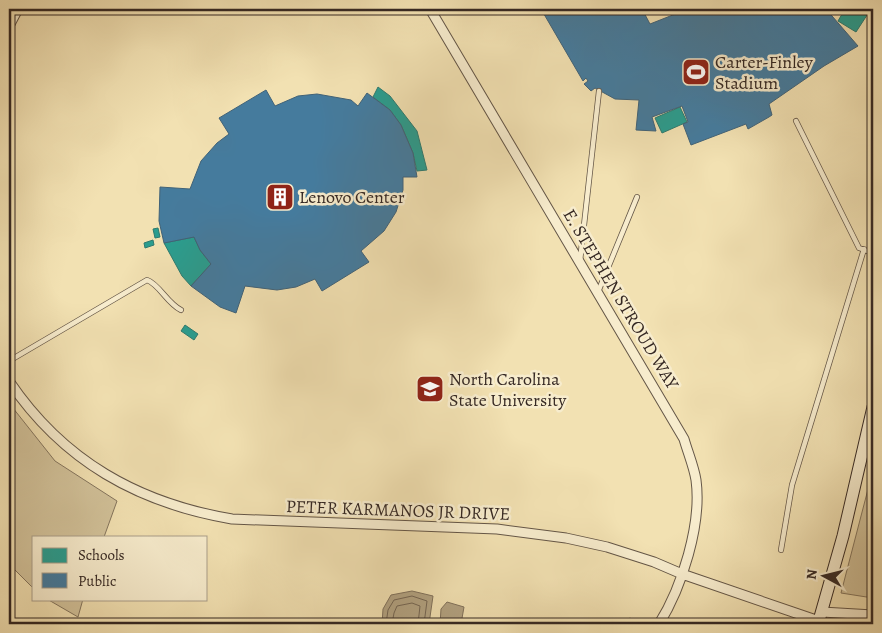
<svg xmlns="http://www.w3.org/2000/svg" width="882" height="633" font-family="Alegreya,serif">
<rect width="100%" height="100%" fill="#f2e1b2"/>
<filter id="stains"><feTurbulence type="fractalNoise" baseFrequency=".004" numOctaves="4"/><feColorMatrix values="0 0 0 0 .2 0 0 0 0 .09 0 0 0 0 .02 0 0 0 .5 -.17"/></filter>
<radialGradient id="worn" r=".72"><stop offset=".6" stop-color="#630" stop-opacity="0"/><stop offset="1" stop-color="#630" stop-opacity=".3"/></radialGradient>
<path fill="#d2c29a" stroke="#84755e" d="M 9,403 L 55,461 L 117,501 L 104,537 L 34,537 L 34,589 L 9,564 Z
M 873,470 L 873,598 L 841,593 Z
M 47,599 L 83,599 L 78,617 Z"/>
<path fill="#b2a281" stroke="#80715b" d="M 412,591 L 433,596 L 429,624 L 382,624 L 383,609 L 391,595 Z
M 447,602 L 464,607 L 461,624 L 440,624 L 441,609 Z"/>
<path fill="#2a9d8f" stroke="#2d7a6f" d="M 845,9 L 871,9 L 856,32 L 838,21 Z
M 378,87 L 390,96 L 417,131 L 427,170 L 417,171 L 413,153 L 401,125 L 390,110 L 373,97 Z
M 680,107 L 687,122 L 662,133 L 655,118 Z
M 158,228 L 160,237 L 155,238 L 153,229 Z
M 194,237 L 200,250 L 211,264 L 191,286 L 182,276 L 164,243 Z
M 153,240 L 154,245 L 145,248 L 144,243 Z
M 185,325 L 198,334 L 194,340 L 181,331 Z"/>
<path fill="#457b9d" stroke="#406278" d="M 541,9 L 642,9 L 650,24 L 688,9 L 826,9 L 858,46 L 824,66 L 769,104 L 772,115 L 769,117 L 748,129 L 746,124 L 691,145 L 683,124 L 688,122 L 682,106 L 652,117 L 656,131 L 636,130 L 639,100 L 615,99 L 595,88 L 591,91 L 584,84 L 588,81 L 586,78 L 583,81 Z
M 266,90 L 275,106 L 298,96 L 317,94 L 351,100 L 358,106 L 367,93 L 390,110 L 401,125 L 413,153 L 417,177 L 403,177 L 403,190 L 396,212 L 384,231 L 361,251 L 369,262 L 322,291 L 315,279 L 296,287 L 277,290 L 245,286 L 236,313 L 220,307 L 191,286 L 211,264 L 200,250 L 194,237 L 164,243 L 159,221 L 160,187 L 190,189 L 201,161 L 217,143 L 229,134 L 219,118 Z"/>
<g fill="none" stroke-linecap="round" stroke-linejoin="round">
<path stroke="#746552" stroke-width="1" d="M 386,624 L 388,610 L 394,600 L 412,596 L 427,601 L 424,624
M 392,624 L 394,613 L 397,606 L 412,603 L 420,606 L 418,624"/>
<defs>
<path id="lane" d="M 796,121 L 859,248 L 873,253
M 580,261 L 599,91
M 598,292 L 637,197
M 9,361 L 147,280 C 159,284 167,303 181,310
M 781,550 L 792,485 L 864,249
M 627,624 L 630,621"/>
<path id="street" d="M 430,9 L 684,439 C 688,453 694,467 696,480 C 702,524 682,587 659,624
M 9,26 L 18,9
M 9,381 C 63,461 138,503 232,519 L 497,529 L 566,538 L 607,547 L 654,562 L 682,574 L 819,621
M 822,612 L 873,615"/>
<path id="secondary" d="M 818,624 L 843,536 L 873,407"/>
</defs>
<use href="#lane" stroke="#645647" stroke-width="6"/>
<use href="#street" stroke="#645647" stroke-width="11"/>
<use href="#secondary" stroke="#352823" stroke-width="13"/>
<use href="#lane" stroke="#f7eccd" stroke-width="4.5"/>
<use href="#street" stroke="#f7eccd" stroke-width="9"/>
<use href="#secondary" stroke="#f7eccd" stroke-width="11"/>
</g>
<defs>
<symbol id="stadium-square" viewBox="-11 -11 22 22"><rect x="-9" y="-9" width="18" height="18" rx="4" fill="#8f2418" stroke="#f7eccd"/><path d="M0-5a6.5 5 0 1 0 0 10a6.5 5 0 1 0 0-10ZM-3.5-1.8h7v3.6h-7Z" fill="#fff"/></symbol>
<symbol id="building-square" viewBox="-11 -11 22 22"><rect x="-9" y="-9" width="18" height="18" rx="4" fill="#8f2418" stroke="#f7eccd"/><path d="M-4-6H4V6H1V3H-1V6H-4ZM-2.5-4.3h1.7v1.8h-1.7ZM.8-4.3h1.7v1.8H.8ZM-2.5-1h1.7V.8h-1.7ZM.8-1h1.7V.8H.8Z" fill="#fff"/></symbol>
<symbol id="university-square" viewBox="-11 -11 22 22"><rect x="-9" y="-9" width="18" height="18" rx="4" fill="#8f2418" stroke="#f7eccd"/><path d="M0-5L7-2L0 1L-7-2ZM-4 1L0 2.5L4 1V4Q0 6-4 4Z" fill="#fff"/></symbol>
</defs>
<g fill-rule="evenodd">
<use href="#stadium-square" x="680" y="56" width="32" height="32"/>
<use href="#building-square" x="264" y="181" width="32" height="32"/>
<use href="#university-square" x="414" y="373" width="32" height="32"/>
</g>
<g text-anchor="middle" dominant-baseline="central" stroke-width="5" stroke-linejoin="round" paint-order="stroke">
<g font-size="18" fill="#352823" stroke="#f7eccd" text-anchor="start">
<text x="715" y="62">Carter-Finley<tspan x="715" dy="21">Stadium</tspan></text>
<text x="299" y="197">Lenovo Center</text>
<text x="449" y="379">North Carolina<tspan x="449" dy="21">State University</tspan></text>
</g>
<g font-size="18" fill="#352823" stroke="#f7eccd">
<text transform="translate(621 299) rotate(59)">E. STEPHEN STROUD WAY</text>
<text transform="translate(398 510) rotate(2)">PETER KARMANOS JR DRIVE</text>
</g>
</g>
<rect width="882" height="633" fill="none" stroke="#f2e1b2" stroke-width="30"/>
<rect x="10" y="10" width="862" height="613" fill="none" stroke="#352823" stroke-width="2.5"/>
<rect x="15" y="15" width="852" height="603" fill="none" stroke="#352823"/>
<rect x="32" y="536" width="175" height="65" fill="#f7eccd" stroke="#a99e89"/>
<rect x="42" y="548" width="25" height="15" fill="#2a9d8f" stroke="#a99e89"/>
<text x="78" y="560" font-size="15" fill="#352823">Schools</text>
<rect x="42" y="573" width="25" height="15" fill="#457b9d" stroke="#a99e89"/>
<text x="78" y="586" font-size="15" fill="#352823">Public</text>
<g transform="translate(824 576) rotate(277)" stroke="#f7eccd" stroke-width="4" paint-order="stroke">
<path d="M0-4L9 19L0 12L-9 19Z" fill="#352823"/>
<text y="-8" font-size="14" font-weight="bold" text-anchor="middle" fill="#352823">N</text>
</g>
<rect width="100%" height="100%" filter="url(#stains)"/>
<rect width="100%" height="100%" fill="url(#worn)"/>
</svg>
